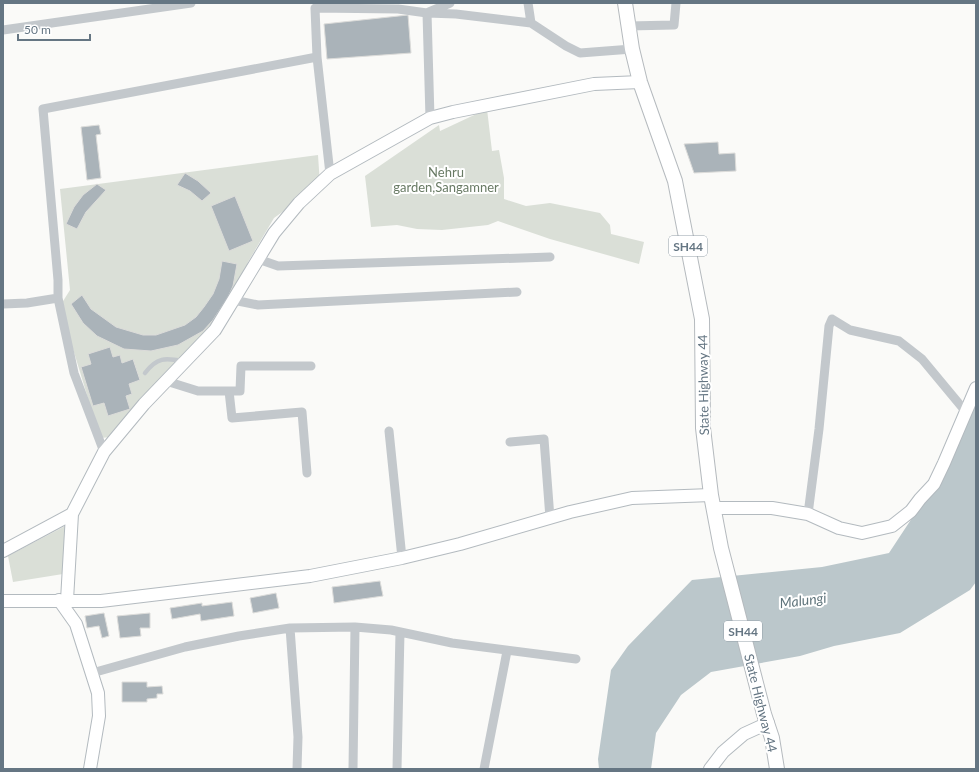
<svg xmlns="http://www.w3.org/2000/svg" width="979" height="772" font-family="Lato,sans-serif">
<rect width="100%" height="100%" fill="#fafaf8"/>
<path fill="#dadfd7" d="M 487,109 L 492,151 L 499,150 L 504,178 L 504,199 L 526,206 L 550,203 L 600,213 L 610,225 L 611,234 L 644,242 L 639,264 L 550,239 L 498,221 L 488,225 L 442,230 L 417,229 L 397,225 L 371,227 L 365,176 L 439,125 L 440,131 Z
M 318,155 L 320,185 L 274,218 L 248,262 L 245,272 L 228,303 L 200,338 L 112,437 L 100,438 L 60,306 L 70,290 L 60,189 Z
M 71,523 L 63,574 L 13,582 L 8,556 Z"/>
<path fill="#bbc7cb" d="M 976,388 L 976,582 L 970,590 L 900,633 L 834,646 L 800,656 L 711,672 L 681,695 L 656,733 L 651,769 L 599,769 L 598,759 L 611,670 L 628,646 L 692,580 L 822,567 L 889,553 L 939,477 Z"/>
<path fill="#aab3b9" stroke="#dcdcda" d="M 408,15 L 411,53 L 327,59 L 324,24 Z
M 99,125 L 101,134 L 96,135 L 101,178 L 87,180 L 81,127 Z
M 718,142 L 719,154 L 735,153 L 736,171 L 694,173 L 684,144 Z
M 185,173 L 198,181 L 211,193 L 202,201 L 190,191 L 177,185 Z
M 97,184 L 106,190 L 86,212 L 77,229 L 66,224 L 74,207 L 83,195 Z
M 235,196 L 253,241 L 229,251 L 211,206 Z
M 222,261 L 237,264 L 233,286 L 228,297 L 213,320 L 203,331 L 178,345 L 151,351 L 124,349 L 97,336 L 83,323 L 71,304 L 82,295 L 91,309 L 116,327 L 143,335 L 156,335 L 185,325 L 196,317 L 204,307 L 213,294 L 219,279 Z
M 110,347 L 113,357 L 120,355 L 122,363 L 133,359 L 140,380 L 129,384 L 132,394 L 126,396 L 130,409 L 108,416 L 104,403 L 93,406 L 81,367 L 91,364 L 88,354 Z
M 380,581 L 383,596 L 334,603 L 332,587 Z
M 276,593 L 279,608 L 253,613 L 250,598 Z
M 232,602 L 234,616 L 201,621 L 200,614 L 172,619 L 170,608 L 202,603 L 202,606 Z
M 104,613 L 109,636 L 102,638 L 99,626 L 87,628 L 85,616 Z
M 150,613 L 150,628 L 140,628 L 141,636 L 120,638 L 117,616 Z
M 122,682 L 147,682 L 147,687 L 162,686 L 163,694 L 157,694 L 157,698 L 147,699 L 147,702 L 122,702 Z"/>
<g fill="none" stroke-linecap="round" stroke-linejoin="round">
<defs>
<path id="secondary" d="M 713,508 L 772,508 L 808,514 L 839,528 L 862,533 L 892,526 L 911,511 L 920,499 L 934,484 L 944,463 L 976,388
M 3,551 L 72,514 L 104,452 L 144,404 L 215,330 L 274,233 L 299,203 L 330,174 L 430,118 L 453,112 L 594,84 L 640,82
M 59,600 L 76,624 L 98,693 L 99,716 L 90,769
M 67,600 L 72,514
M 3,601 L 101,601 L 310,576 L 402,558 L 460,544 L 570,512 L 632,498 L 711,495
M 710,769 L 723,752 L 744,734 L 768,723"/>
<path id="primary" d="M 625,3 L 632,49 L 640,82 L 675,181 L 702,319 L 703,428 L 711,495 L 721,548 L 764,714 L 772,738 L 777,769"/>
</defs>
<use href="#secondary" stroke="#b3babf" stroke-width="14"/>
<use href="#primary" stroke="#b5babe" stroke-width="16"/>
<path stroke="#c3c8cc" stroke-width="4.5" d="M 145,373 C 157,357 165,358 183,361"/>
<path stroke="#c3c8cc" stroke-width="9" d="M 528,3 L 531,23 L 566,46 L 580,53 L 632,49
M 429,12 L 450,3
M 427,13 L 456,14 L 531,23
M 628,26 L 674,25 L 676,3
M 3,30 L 191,3
M 330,174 L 317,57 L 315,8 L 398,9 L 427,13 L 430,118
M 258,259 L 278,266 L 550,257
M 58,298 L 74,373 L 104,452
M 233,300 L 258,305 L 517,292
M 3,304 L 27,303 L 58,298 L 58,280 L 43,109 L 317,57
M 166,381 L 198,391 L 240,391 L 241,366 L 311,366
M 229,391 L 232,418 L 302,412 L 307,473
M 389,431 L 402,558
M 510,442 L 544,439 L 550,518
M 808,514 L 819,429 L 829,326 L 832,319 L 850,330 L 899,341 L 922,359 L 966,412
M 290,628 L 298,737 L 297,769
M 92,673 L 185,647 L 239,636 L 290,628 L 355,627 L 391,630 L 452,643 L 576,659
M 353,769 L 355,627
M 397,769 L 400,632
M 484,769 L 507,651"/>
<use href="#secondary" stroke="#fff" stroke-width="12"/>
<use href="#primary" stroke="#fff" stroke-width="14"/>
</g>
<g text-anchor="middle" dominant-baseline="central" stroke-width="4" stroke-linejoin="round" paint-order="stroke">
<g fill="#fff" stroke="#939fa8" stroke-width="1">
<rect x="669" y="236" width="38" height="20" rx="3"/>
<rect x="724" y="621" width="38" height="20" rx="3"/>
</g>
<g font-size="12" font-weight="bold" fill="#657683">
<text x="688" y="246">SH44</text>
<text x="743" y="631">SH44</text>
</g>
<g font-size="13" fill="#687a64" stroke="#fff">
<text x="446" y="172">Nehru<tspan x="446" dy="15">garden,Sangamner</tspan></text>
</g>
<g font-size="13" fill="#657683" stroke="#fff">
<text transform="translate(703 385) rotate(-91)">State Highway 44</text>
<text transform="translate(761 703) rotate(76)">State Highway 44</text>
</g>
<g font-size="14" font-style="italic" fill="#60757c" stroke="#fff">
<text transform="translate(803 600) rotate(-7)">Malungi</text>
</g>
</g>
<rect width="979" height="772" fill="none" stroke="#657683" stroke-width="8"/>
<path d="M18 34v6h72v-6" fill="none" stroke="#657683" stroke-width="2"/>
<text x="24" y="34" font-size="12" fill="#657683" stroke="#ffffff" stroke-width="3" paint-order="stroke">50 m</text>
</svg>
